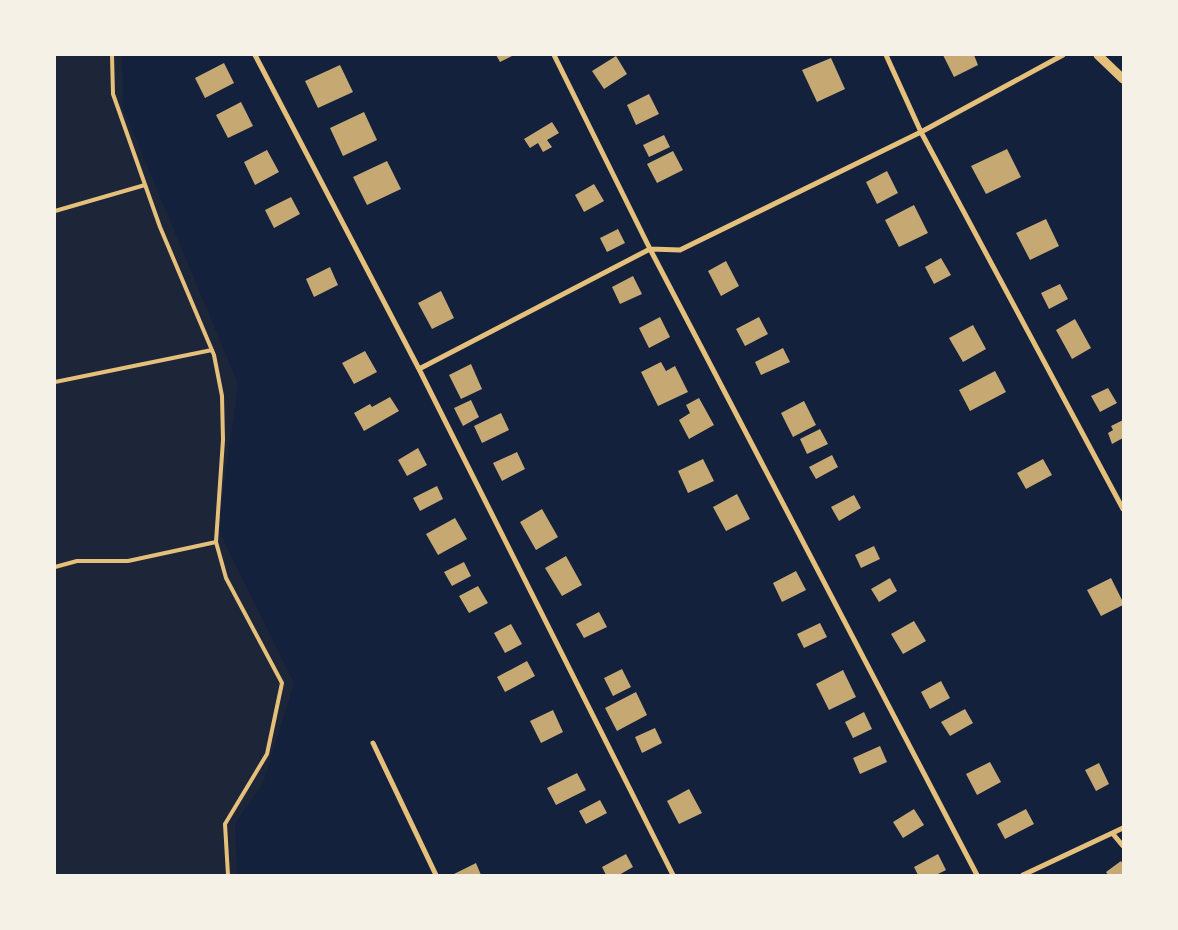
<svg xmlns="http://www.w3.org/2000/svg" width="1178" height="930" font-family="Helvetica,sans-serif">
<rect width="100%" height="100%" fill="#14213d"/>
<path fill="#1d2539" d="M 55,55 L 122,55 L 123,108 L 238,384 L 218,529 L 294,683 L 263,783 L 235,824 L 237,875 L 55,875 Z"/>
<path fill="#c6a872" d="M 496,55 L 514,55 L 500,62 Z
M 943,55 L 974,55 L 978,65 L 954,77 Z
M 616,56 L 627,74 L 604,89 L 592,71 Z
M 831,58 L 845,89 L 817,102 L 802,70 Z
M 224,63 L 234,83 L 205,98 L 195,78 Z
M 340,65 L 353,92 L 318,108 L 305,81 Z
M 649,94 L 659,114 L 636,125 L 627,105 Z
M 241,102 L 253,126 L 228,138 L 216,115 Z
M 364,112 L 377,140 L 343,156 L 330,128 Z
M 552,122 L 559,133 L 547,140 L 552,147 L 543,152 L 538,143 L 530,148 L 524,139 Z
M 664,135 L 670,147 L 649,157 L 643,145 Z
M 1007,149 L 1021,177 L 986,194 L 971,166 Z
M 267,150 L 279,172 L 255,185 L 244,162 Z
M 673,151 L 683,170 L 657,183 L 647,164 Z
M 387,161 L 401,189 L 367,205 L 353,177 Z
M 887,171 L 898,193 L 877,204 L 866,182 Z
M 594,184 L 604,201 L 584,212 L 575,195 Z
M 291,197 L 300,214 L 274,228 L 265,210 Z
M 914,205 L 928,233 L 899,247 L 885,220 Z
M 1046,219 L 1059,246 L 1030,260 L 1016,233 Z
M 618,229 L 625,243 L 607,252 L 600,238 Z
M 941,258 L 951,275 L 934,284 L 925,267 Z
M 726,261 L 739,286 L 721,296 L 708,271 Z
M 330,267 L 338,285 L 314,297 L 306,279 Z
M 633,276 L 642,294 L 620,304 L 612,287 Z
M 1060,284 L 1068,299 L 1049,309 L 1041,293 Z
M 441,291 L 454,318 L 432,329 L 418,303 Z
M 660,317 L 670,337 L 649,348 L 639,328 Z
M 759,317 L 768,334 L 745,346 L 736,329 Z
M 1075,319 L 1091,348 L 1072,359 L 1056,330 Z
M 973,325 L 986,349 L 963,362 L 949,338 Z
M 783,348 L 790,362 L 761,375 L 755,362 Z
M 365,351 L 377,372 L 354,384 L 342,363 Z
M 661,362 L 666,371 L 675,366 L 688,392 L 658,406 L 641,372 Z
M 471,364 L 482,389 L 461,399 L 449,375 Z
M 995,371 L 1006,392 L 970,411 L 959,390 Z
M 1108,388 L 1117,403 L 1100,412 L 1091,396 Z
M 390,397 L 399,411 L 364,431 L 354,413 L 370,404 L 372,407 Z
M 699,398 L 714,425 L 689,439 L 679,420 L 690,413 L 686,405 Z
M 471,400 L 479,417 L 463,426 L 454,408 Z
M 804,401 L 816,425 L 793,437 L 781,413 Z
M 501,413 L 509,430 L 482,443 L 474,426 Z
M 1123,420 L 1123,438 L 1112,444 L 1108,433 L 1113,430 L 1111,426 Z
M 820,429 L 828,444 L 807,454 L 800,439 Z
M 418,448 L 427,465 L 407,476 L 398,460 Z
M 517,452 L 525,469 L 502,481 L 493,463 Z
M 832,455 L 838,467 L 816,479 L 809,467 Z
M 703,459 L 714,481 L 688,493 L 678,471 Z
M 1043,459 L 1052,475 L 1026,489 L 1017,473 Z
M 437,486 L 443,499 L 420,511 L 413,498 Z
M 737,494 L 750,519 L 726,531 L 713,507 Z
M 854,495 L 861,508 L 839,521 L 831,507 Z
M 542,509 L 558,537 L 536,550 L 520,522 Z
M 455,518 L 467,539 L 438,555 L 426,534 Z
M 874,546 L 880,559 L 861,568 L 855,555 Z
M 566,556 L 582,585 L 562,596 L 545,568 Z
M 464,562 L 471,576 L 452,586 L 444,572 Z
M 796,571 L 806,590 L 782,602 L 773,583 Z
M 890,578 L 897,591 L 879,602 L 871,589 Z
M 1111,578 L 1123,602 L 1123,605 L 1101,616 L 1087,590 Z
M 478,586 L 488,603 L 469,613 L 459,596 Z
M 599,612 L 607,627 L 584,638 L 576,624 Z
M 914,621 L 926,641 L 903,654 L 891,634 Z
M 820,623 L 827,637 L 804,648 L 797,634 Z
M 511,624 L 522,644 L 505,653 L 494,633 Z
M 527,661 L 535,676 L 505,692 L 497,677 Z
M 622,669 L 631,687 L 613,696 L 604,678 Z
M 843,670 L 856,697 L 829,710 L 816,684 Z
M 941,681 L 950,698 L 930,709 L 921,692 Z
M 636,692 L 647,715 L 617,731 L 605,708 Z
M 965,709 L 973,723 L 950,736 L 941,722 Z
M 553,710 L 563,732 L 541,743 L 530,721 Z
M 864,712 L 872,729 L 853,738 L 845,722 Z
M 655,728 L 662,743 L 642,753 L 635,737 Z
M 880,746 L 887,762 L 860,774 L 853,758 Z
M 990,762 L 1001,782 L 977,795 L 966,774 Z
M 1099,763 L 1109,784 L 1096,791 L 1085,770 Z
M 577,773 L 586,790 L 556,805 L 547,788 Z
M 689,789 L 702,813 L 679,824 L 667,801 Z
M 600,800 L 607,813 L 586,824 L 579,811 Z
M 914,809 L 924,825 L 903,838 L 893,822 Z
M 1026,809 L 1034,824 L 1005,839 L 997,824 Z
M 626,854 L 633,867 L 619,875 L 606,875 L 602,867 Z
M 938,854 L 946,870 L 936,875 L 918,875 L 914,867 Z
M 1121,861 L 1123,864 L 1123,875 L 1108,875 L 1106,872 Z
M 476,863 L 481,875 L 452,875 Z"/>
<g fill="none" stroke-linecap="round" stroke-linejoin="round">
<path stroke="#e5c07b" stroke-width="4" d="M 112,55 L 113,94 L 160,227 L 214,355 L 222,396 L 223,440 L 216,542 L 226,578 L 282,683 L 267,754 L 225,824 L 228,875
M 55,211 L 145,185
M 55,382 L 212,350
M 55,567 L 77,561 L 128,561 L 216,542"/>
<path stroke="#e5c07b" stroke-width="5" d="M 255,55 L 419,369 L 673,875
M 554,55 L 650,249 L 977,875
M 886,55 L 921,132 L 1123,509
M 419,369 L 650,249 L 680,250 L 921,132 L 1063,55
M 373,743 L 436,875
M 1113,834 L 1123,846
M 1023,875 L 1123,828"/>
<path stroke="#e5c07b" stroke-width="9" d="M 1098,55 L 1123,79"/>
</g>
<rect width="1178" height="930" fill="none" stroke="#f6f1e7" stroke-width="112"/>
</svg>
